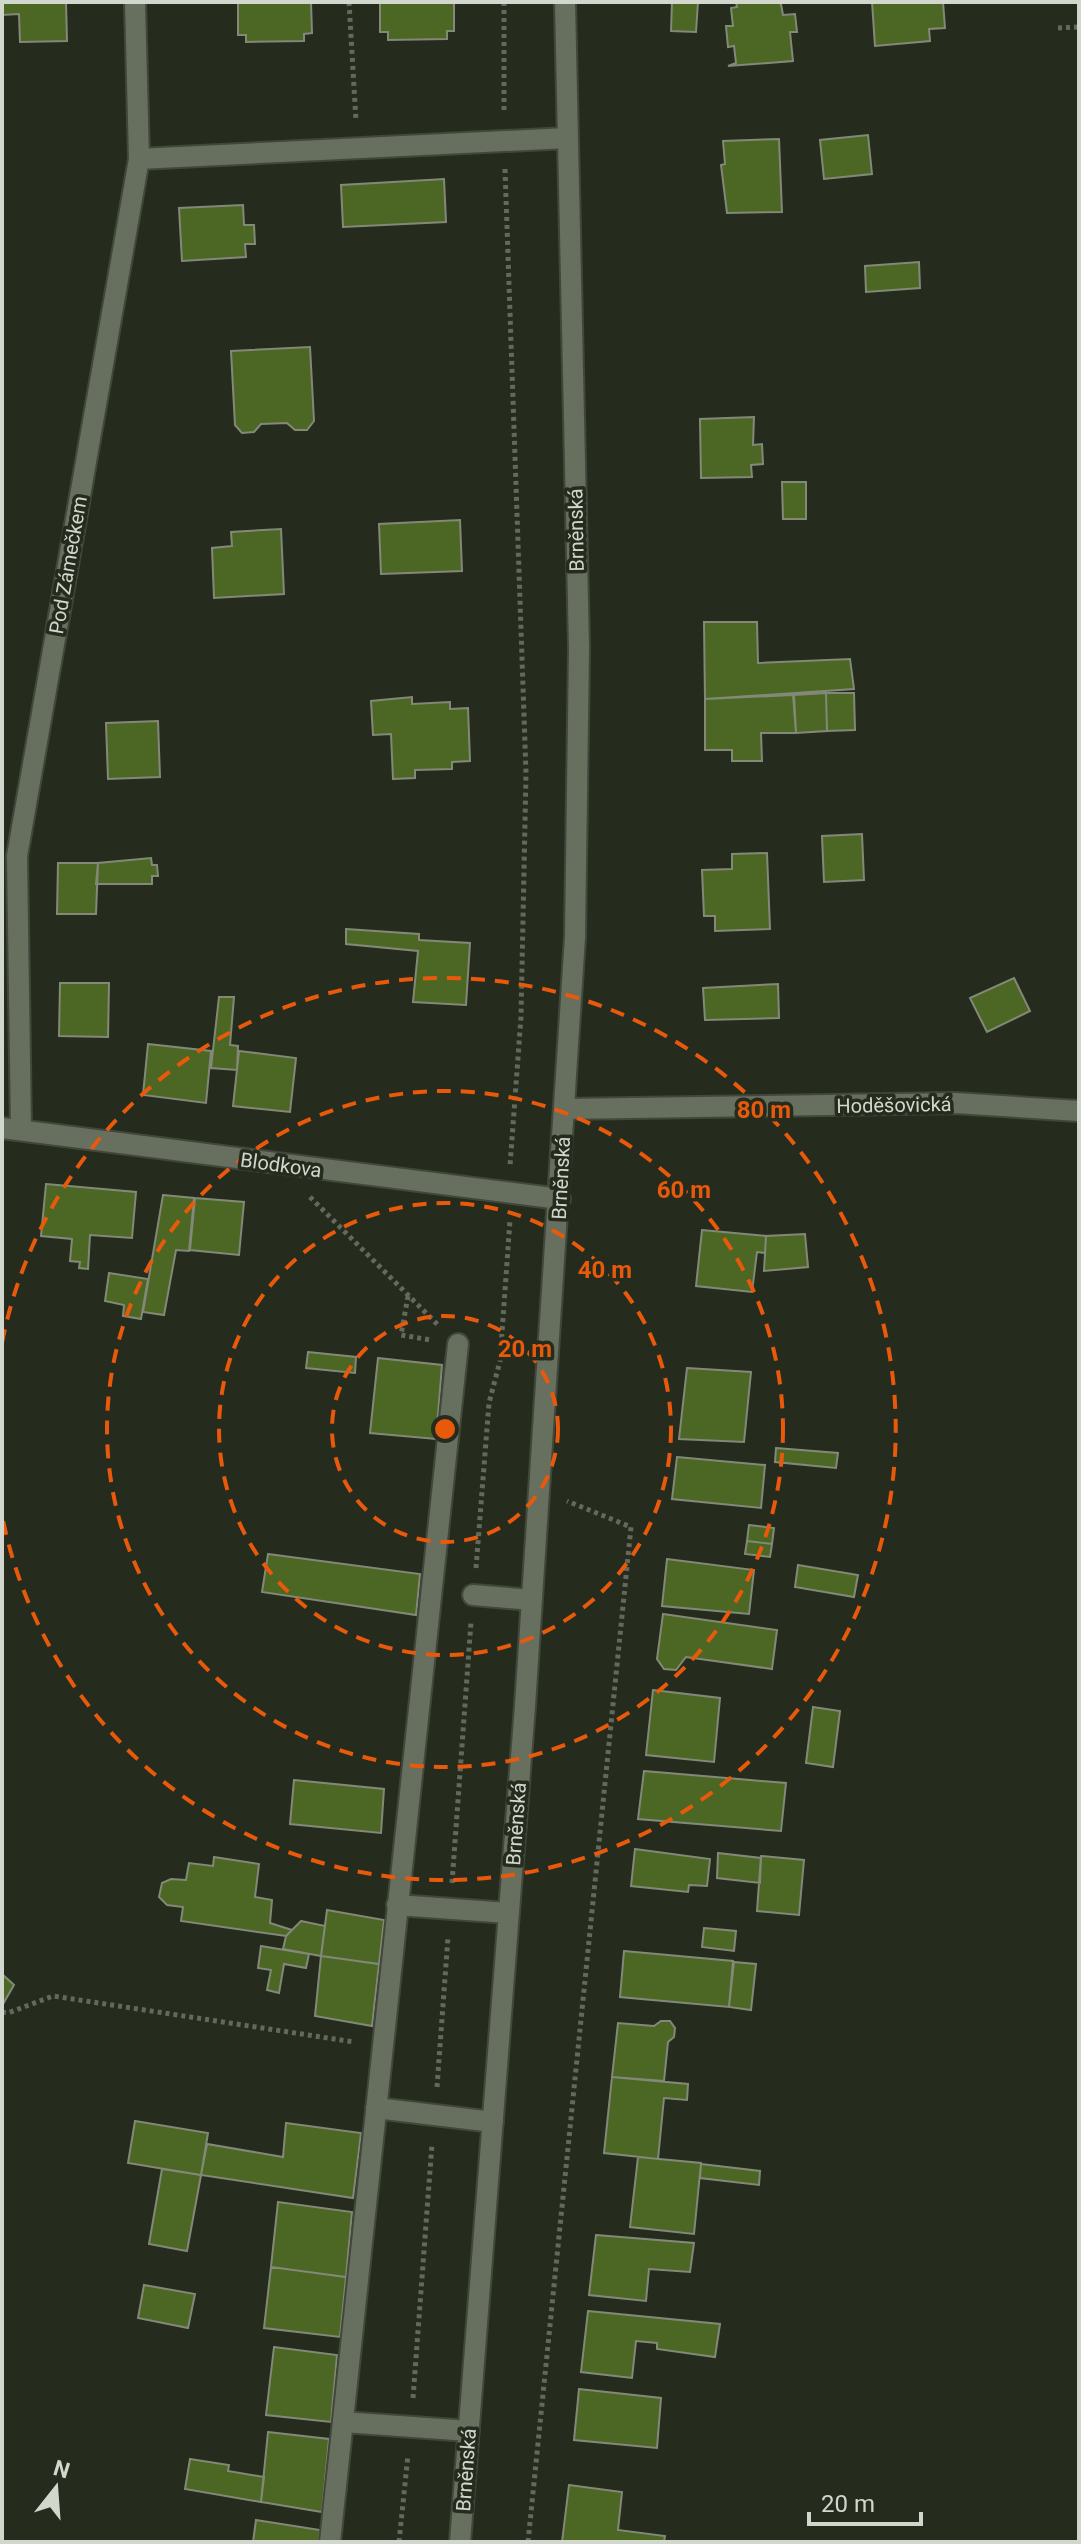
<svg xmlns="http://www.w3.org/2000/svg" width="1081" height="2544" font-family="Roboto,sans-serif">
<rect width="100%" height="100%" fill="#252c1e"/>
<path fill="#4c6623" stroke="#828979" stroke-width="2" d="M 2,2 L 66,2 L 67,41 L 20,42 L 19,14 L 2,15 Z
M 238,2 L 311,2 L 312,33 L 304,34 L 304,41 L 246,42 L 246,35 L 238,35 Z
M 380,2 L 454,2 L 454,31 L 447,31 L 447,39 L 388,40 L 388,32 L 380,32 Z
M 672,2 L 698,2 L 696,32 L 671,31 Z
M 736,2 L 777,2 L 781,4 L 783,15 L 795,14 L 797,32 L 790,32 L 793,61 L 728,66 L 736,63 L 734,46 L 728,47 L 726,26 L 733,26 L 731,8 L 737,7 Z
M 872,2 L 943,2 L 945,28 L 929,29 L 930,41 L 875,46 Z
M 868,135 L 872,174 L 824,179 L 820,140 Z
M 779,139 L 782,212 L 727,213 L 721,165 L 725,164 L 723,141 Z
M 444,179 L 446,222 L 343,227 L 341,185 Z
M 243,205 L 244,225 L 254,225 L 255,244 L 245,244 L 246,257 L 182,261 L 179,208 Z
M 919,262 L 920,288 L 866,292 L 865,266 Z
M 310,347 L 314,421 L 307,430 L 295,430 L 287,423 L 261,424 L 254,432 L 242,433 L 235,425 L 231,351 Z
M 754,417 L 753,445 L 762,444 L 763,464 L 751,465 L 752,477 L 701,478 L 700,419 Z
M 782,482 L 806,482 L 806,519 L 783,519 Z
M 460,520 L 462,571 L 381,574 L 379,524 Z
M 281,529 L 284,594 L 214,598 L 212,548 L 232,546 L 231,532 Z
M 704,622 L 757,622 L 758,663 L 850,659 L 854,689 L 705,699 Z
M 826,693 L 827,731 L 796,733 L 794,695 Z
M 826,693 L 854,693 L 855,730 L 827,731 Z
M 793,695 L 796,733 L 761,733 L 762,761 L 732,761 L 732,750 L 705,750 L 705,699 Z
M 412,697 L 412,704 L 450,702 L 450,709 L 468,708 L 470,761 L 452,762 L 452,769 L 415,770 L 415,778 L 393,779 L 391,734 L 373,735 L 371,701 Z
M 158,721 L 160,777 L 108,779 L 106,723 Z
M 862,834 L 864,880 L 824,882 L 822,836 Z
M 767,853 L 770,929 L 715,931 L 715,916 L 704,916 L 702,870 L 732,869 L 732,854 Z
M 151,858 L 152,865 L 157,865 L 158,876 L 152,876 L 152,884 L 96,884 L 98,863 Z
M 58,863 L 98,863 L 96,914 L 57,914 Z
M 346,929 L 419,934 L 419,940 L 470,943 L 466,1005 L 413,1002 L 418,951 L 346,944 Z
M 1014,978 L 1030,1011 L 987,1032 L 970,998 Z
M 60,983 L 109,983 L 108,1037 L 59,1036 Z
M 778,984 L 779,1018 L 705,1020 L 703,988 Z
M 219,997 L 234,997 L 230,1045 L 238,1046 L 237,1070 L 211,1068 Z
M 148,1044 L 211,1051 L 206,1103 L 143,1095 Z
M 239,1051 L 296,1058 L 290,1112 L 233,1106 Z
M 46,1184 L 136,1192 L 132,1238 L 90,1235 L 88,1269 L 79,1268 L 80,1262 L 70,1261 L 72,1239 L 41,1236 Z
M 163,1195 L 194,1198 L 189,1251 L 176,1250 L 164,1315 L 143,1312 Z
M 195,1198 L 244,1202 L 239,1255 L 190,1250 Z
M 702,1230 L 766,1236 L 765,1253 L 757,1252 L 752,1292 L 696,1286 Z
M 805,1234 L 808,1267 L 764,1271 L 766,1236 Z
M 109,1273 L 148,1279 L 141,1319 L 123,1316 L 124,1305 L 105,1301 Z
M 308,1352 L 356,1357 L 355,1373 L 306,1368 Z
M 378,1358 L 442,1365 L 436,1439 L 370,1433 Z
M 687,1368 L 751,1372 L 744,1442 L 679,1439 Z
M 776,1448 L 838,1453 L 836,1468 L 775,1462 Z
M 677,1457 L 765,1465 L 761,1508 L 672,1499 Z
M 749,1525 L 774,1528 L 772,1544 L 747,1541 Z
M 747,1541 L 772,1544 L 770,1557 L 745,1554 Z
M 268,1554 L 420,1574 L 416,1615 L 262,1592 Z
M 667,1559 L 754,1570 L 749,1614 L 662,1606 Z
M 798,1565 L 858,1575 L 854,1597 L 795,1587 Z
M 663,1614 L 777,1630 L 772,1669 L 686,1657 L 676,1670 L 664,1669 L 657,1659 Z
M 653,1690 L 720,1698 L 714,1762 L 646,1755 Z
M 813,1707 L 840,1711 L 833,1767 L 806,1763 Z
M 644,1771 L 786,1783 L 781,1831 L 638,1819 Z
M 294,1780 L 384,1789 L 381,1833 L 290,1824 Z
M 635,1849 L 710,1859 L 707,1886 L 689,1885 L 688,1892 L 631,1886 Z
M 718,1853 L 761,1858 L 760,1883 L 717,1878 Z
M 761,1856 L 804,1860 L 799,1915 L 757,1911 Z
M 214,1857 L 259,1864 L 255,1897 L 272,1900 L 270,1923 L 292,1930 L 286,1936 L 181,1921 L 183,1907 L 167,1905 L 159,1897 L 162,1883 L 171,1879 L 186,1880 L 189,1863 L 213,1866 Z
M 327,1910 L 384,1920 L 379,1964 L 321,1956 Z
M 301,1921 L 325,1926 L 321,1956 L 283,1949 L 286,1936 Z
M 704,1928 L 736,1931 L 734,1951 L 702,1947 Z
M 261,1946 L 309,1954 L 306,1968 L 284,1964 L 279,1993 L 267,1990 L 271,1970 L 258,1968 Z
M 624,1951 L 733,1961 L 729,2007 L 620,1997 Z
M 321,1956 L 379,1964 L 372,2026 L 315,2016 Z
M 734,1962 L 756,1964 L 751,2010 L 729,2007 Z
M 2,1974 L 14,1985 L 3,2004 L 2,2003 Z
M 661,2021 L 670,2021 L 675,2028 L 674,2037 L 668,2042 L 664,2081 L 612,2077 L 618,2023 L 654,2026 Z
M 612,2077 L 688,2084 L 687,2100 L 664,2098 L 658,2159 L 604,2153 Z
M 135,2121 L 208,2133 L 201,2175 L 128,2163 Z
M 286,2123 L 361,2133 L 353,2198 L 201,2175 L 207,2144 L 283,2157 Z
M 638,2157 L 701,2163 L 694,2234 L 630,2227 Z
M 701,2164 L 760,2171 L 759,2185 L 700,2178 Z
M 162,2169 L 201,2175 L 187,2251 L 149,2244 Z
M 278,2202 L 352,2212 L 346,2277 L 271,2267 Z
M 596,2235 L 694,2243 L 690,2272 L 649,2269 L 646,2301 L 589,2295 Z
M 271,2267 L 346,2277 L 340,2337 L 264,2328 Z
M 144,2285 L 195,2294 L 188,2328 L 138,2318 Z
M 588,2311 L 720,2324 L 715,2357 L 657,2349 L 657,2343 L 636,2341 L 632,2378 L 581,2372 Z
M 274,2347 L 337,2355 L 331,2422 L 266,2415 Z
M 579,2389 L 661,2398 L 657,2448 L 574,2440 Z
M 268,2432 L 329,2439 L 322,2512 L 261,2502 Z
M 190,2459 L 229,2465 L 228,2471 L 264,2477 L 261,2502 L 185,2489 Z
M 569,2485 L 622,2492 L 618,2530 L 665,2536 L 664,2542 L 562,2542 Z
M 256,2520 L 320,2530 L 319,2542 L 253,2542 Z"/>
<g fill="none" stroke-linecap="round" stroke-linejoin="round">
<defs>
<path id="minor" d="M 139,159 L 567,138
M 565,1109 L 955,1103 L 1079,1111
M 2,1128 L 560,1199
M 21,1130 L 17,856 L 139,159 L 135,2
M 473,1595 L 532,1600
M 397,1905 L 509,1913
M 376,2108 L 493,2122
M 343,2422 L 469,2431
M 330,2542 L 458,1344
M 460,2542 L 525,1706 L 575,937 L 579,648 L 565,2"/>
</defs>
<use href="#minor" stroke="#42473b" stroke-width="24"/>
<path stroke="#636a5d" stroke-width="5" stroke-dasharray="4 4" stroke-linecap="butt" d="M 349,2 L 356,121
M 504,2 L 504,112
M 1058,28 L 1079,27
M 505,169 L 526,773 L 521,1017 L 510,1166
M 310,1197 L 439,1326
M 408,1296 L 401,1335 L 431,1340
M 476,1568 L 489,1403 L 500,1361 L 510,1220
M 452,1883 L 471,1622
M 2,2012 L 8,2013 L 53,1996 L 354,2042
M 437,2087 L 448,1937
M 413,2398 L 432,2144
M 399,2542 L 408,2455
M 528,2542 L 631,1527 L 567,1501"/>
<use href="#minor" stroke="#676f5f" stroke-width="20"/>
</g>
<g fill="none" stroke="#e8590c" stroke-width="4" stroke-dasharray="14 10">
<circle cx="445" cy="1429" r="113"/>
<circle cx="445" cy="1429" r="226"/>
<circle cx="445" cy="1429" r="338"/>
<path d="M2 1343A451 451 0 1 1 2 1515"/>
</g>
<g text-anchor="middle" dominant-baseline="central" stroke-width="7" stroke-linejoin="round" paint-order="stroke">
<g font-size="20" fill="#d2d7ce" stroke="#252c1e">
<text transform="translate(576 530) rotate(-91)">Brněnská</text>
<text transform="translate(68 565) rotate(-80)">Pod Zámečkem</text>
<text transform="translate(894 1105) rotate(-1)">Hoděšovická</text>
<text transform="translate(281 1165) rotate(8)">Blodkova</text>
<text transform="translate(561 1178) rotate(-87)">Brněnská</text>
<text transform="translate(516 1824) rotate(-86)">Brněnská</text>
<text transform="translate(466 2470) rotate(-86)">Brněnská</text>
</g>
</g>
<circle cx="445" cy="1429" r="12" fill="#e8590c" stroke="#252c1e" stroke-width="4"/>
<g font-size="24" text-anchor="middle" font-weight="bold" fill="#e8590c" stroke="#252c1e" stroke-width="7" stroke-linejoin="round" paint-order="stroke">
<text x="764" y="1118">80 m</text>
<text x="684" y="1198">60 m</text>
<text x="605" y="1278">40 m</text>
<text x="525" y="1357">20 m</text>
</g>
<rect width="1081" height="2544" fill="none" stroke="#d2d7ce" stroke-width="8"/>
<g transform="translate(56 2488) rotate(17)" stroke="#252c1e" stroke-width="6" paint-order="stroke">
<path d="M0-6L14 30L0 20L-14 30Z" fill="#d2d7ce"/>
<text y="-12" font-size="22" font-weight="bold" text-anchor="middle" fill="#d2d7ce">N</text>
</g>
<path d="M809 2512v12h112v-12" fill="none" stroke="#d2d7ce" stroke-width="4"/>
<text x="821" y="2512" font-size="24" fill="#d2d7ce" stroke="#252c1e" stroke-width="6" paint-order="stroke">20 m</text>
</svg>
